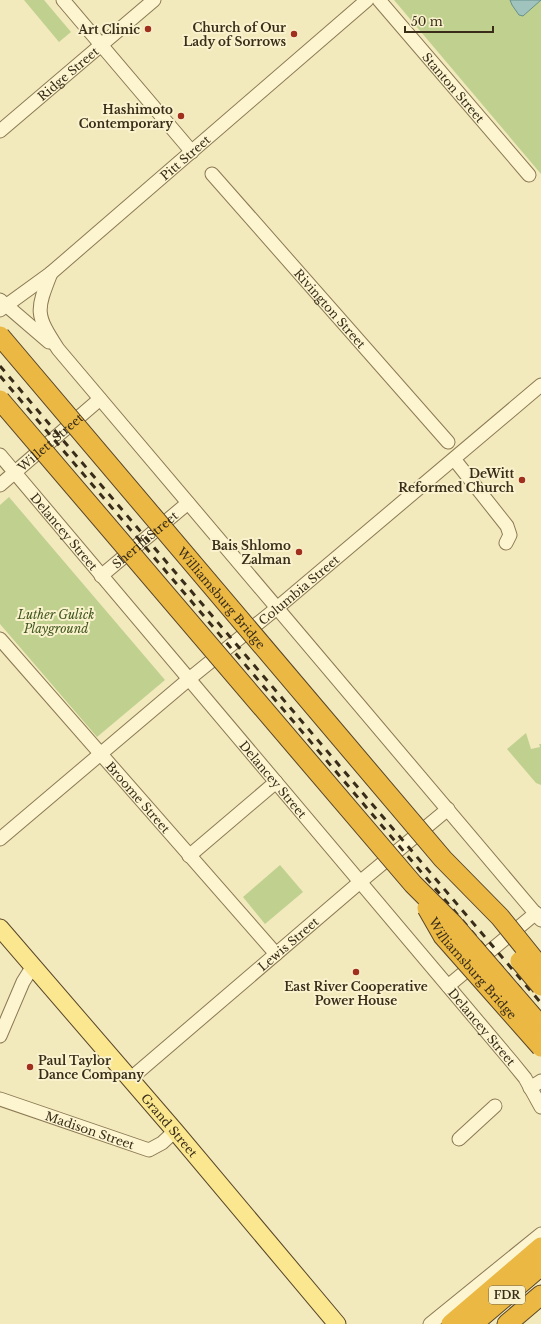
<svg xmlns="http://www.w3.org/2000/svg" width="541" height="1324" font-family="'Libre Baskerville',serif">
<rect width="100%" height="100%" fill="#f2e9bc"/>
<path fill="#c0d18f" d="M 24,0 L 44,0 L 71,32 L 59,42 Z
M 394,0 L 541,0 L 541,174 Z
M 9,497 L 165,680 L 97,737 L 0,624 L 0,505 Z
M 526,733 L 531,749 L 540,747 L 539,744 L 541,744 L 541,785 L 536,783 L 507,749 Z
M 280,865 L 303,892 L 265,924 L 243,897 Z"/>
<path fill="#a1c3bd" stroke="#67918c" d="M 510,0 L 541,0 L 523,16 L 519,15 L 512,5 Z"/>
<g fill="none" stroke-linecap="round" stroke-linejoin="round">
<defs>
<g id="minor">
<path d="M 63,0 L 192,152"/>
<path id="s1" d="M 379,0 L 529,175"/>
<path id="s2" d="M 0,131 L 154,0"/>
<path id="s3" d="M 212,174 L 448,442"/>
<path d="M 51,273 C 36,311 35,314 58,349 L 541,920"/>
<path d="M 0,300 L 49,342"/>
<path id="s4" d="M 0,310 L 51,273 L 367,0"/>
<path id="s5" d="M 0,455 L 512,1062 L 525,1078 L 541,1107"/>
<path d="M 454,459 L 507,526 L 510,535 L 506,543"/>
<path id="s6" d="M 0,485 L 100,399"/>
<path id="s7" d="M 101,576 L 188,503"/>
<path id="s8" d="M 0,639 L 276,954"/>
<path id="s9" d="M 0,839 L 189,679 L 277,608 L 541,385"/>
<path d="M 189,856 L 276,782"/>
<path d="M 448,986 L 536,913"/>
<path d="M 0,1036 L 23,982 L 33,966"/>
<path id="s10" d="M 130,1079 L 360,882 L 448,809"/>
<path d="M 530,1088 L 541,1081"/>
<path id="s11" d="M 0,1099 L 149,1150 L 162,1143 L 175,1131"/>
<path d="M 459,1139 L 495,1106"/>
<path d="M 430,1324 L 541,1234"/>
</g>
<g id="major">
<path id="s12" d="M 0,928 L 175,1131 L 337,1324"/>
</g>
<path id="highway" d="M 451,1324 L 541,1247
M 473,1324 L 541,1266
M 507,1324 L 541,1295"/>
</defs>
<use href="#minor" stroke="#8b7954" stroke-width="15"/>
<use href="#major" stroke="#584529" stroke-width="19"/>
<use href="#highway" stroke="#584529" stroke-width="21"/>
<use href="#minor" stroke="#fcf5d0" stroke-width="13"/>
<use href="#major" stroke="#fae78f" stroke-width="17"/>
<use href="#highway" stroke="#ebb843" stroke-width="19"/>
<path stroke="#392d1a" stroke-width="3" stroke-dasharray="7 7" stroke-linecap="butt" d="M 0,366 L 541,1003
M 0,376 L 541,1013"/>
<defs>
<g id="highway-bridge">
<path id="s13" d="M 0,336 L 443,859 L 500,917 L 541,968"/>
<path d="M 0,400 L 413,884 L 453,924 L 541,1026"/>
<path id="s14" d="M 427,908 L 443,936 L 541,1047"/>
<path d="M 520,961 L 541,986"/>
</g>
</defs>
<use href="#highway-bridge" stroke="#584529" stroke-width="21" stroke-linecap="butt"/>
<use href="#highway-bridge" stroke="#ebb843" stroke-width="19"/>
</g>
<g fill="#a02f1e" stroke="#f9f2cc" stroke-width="1.5">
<circle cx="148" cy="29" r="4"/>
<circle cx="294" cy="34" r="4"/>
<circle cx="181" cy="116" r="4"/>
<circle cx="522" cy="480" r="4"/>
<circle cx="299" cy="552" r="4"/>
<circle cx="356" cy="972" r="4"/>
<circle cx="30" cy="1067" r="4"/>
</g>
<g text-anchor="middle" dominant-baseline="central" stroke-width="4" stroke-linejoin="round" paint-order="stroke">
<rect fill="#f9f2cc" stroke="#73684f" stroke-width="1" x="489" y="1286" width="36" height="18" rx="3"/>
<g font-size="11" font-weight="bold" fill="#392d1a">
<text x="507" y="1295">FDR</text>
</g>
<g font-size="12" font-weight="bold" fill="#392d1a" stroke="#f9f2cc" text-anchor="end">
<text x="286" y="27">Church of Our<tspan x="286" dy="14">Lady of Sorrows</tspan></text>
<text x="140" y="29">Art Clinic</text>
<text x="173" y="109">Hashimoto<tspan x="173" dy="14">Contemporary</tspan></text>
<text x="514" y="473">DeWitt<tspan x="514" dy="14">Reformed Church</tspan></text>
<text x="291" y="545">Bais Shlomo<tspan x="291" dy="14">Zalman</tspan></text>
<text x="356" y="986" text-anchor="middle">East River Cooperative<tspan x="356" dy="14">Power House</tspan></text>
<text x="38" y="1060" text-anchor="start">Paul Taylor<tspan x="38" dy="14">Dance Company</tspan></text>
</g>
<g font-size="12" fill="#392d1a" stroke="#f9f2cc">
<text stroke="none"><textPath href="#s2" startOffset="89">Ridge Street</textPath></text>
<text stroke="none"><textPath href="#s1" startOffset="115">Stanton Street</textPath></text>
<text stroke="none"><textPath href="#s4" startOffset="240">Pitt Street</textPath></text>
<text stroke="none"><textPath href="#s3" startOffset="179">Rivington Street</textPath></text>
<text stroke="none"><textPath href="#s6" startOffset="66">Willett Street</textPath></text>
<text stroke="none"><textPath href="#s5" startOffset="100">Delancey Street</textPath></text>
<text stroke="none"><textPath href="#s7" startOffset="57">Sheriff Street</textPath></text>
<text stroke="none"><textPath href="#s9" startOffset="389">Columbia Street</textPath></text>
<text stroke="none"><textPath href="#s13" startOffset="343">Williamsburg Bridge</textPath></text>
<text stroke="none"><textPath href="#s5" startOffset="424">Delancey Street</textPath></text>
<text stroke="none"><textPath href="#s8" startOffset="210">Broome Street</textPath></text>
<text stroke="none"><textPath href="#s10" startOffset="208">Lewis Street</textPath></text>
<text stroke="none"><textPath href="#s14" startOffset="76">Williamsburg Bridge</textPath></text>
<text stroke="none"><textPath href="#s5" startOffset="748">Delancey Street</textPath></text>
<text stroke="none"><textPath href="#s12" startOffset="260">Grand Street</textPath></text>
<text stroke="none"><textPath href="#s11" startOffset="95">Madison Street</textPath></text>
</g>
<g font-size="12" font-style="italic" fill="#41571f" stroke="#f9f2cc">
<text x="56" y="614">Luther Gulick<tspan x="56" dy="14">Playground</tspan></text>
</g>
</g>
<path d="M405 26v6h88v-6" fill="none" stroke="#392d1a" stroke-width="2"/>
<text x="411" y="26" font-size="12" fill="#392d1a" stroke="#f9f2cc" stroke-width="3" paint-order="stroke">50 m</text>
</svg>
